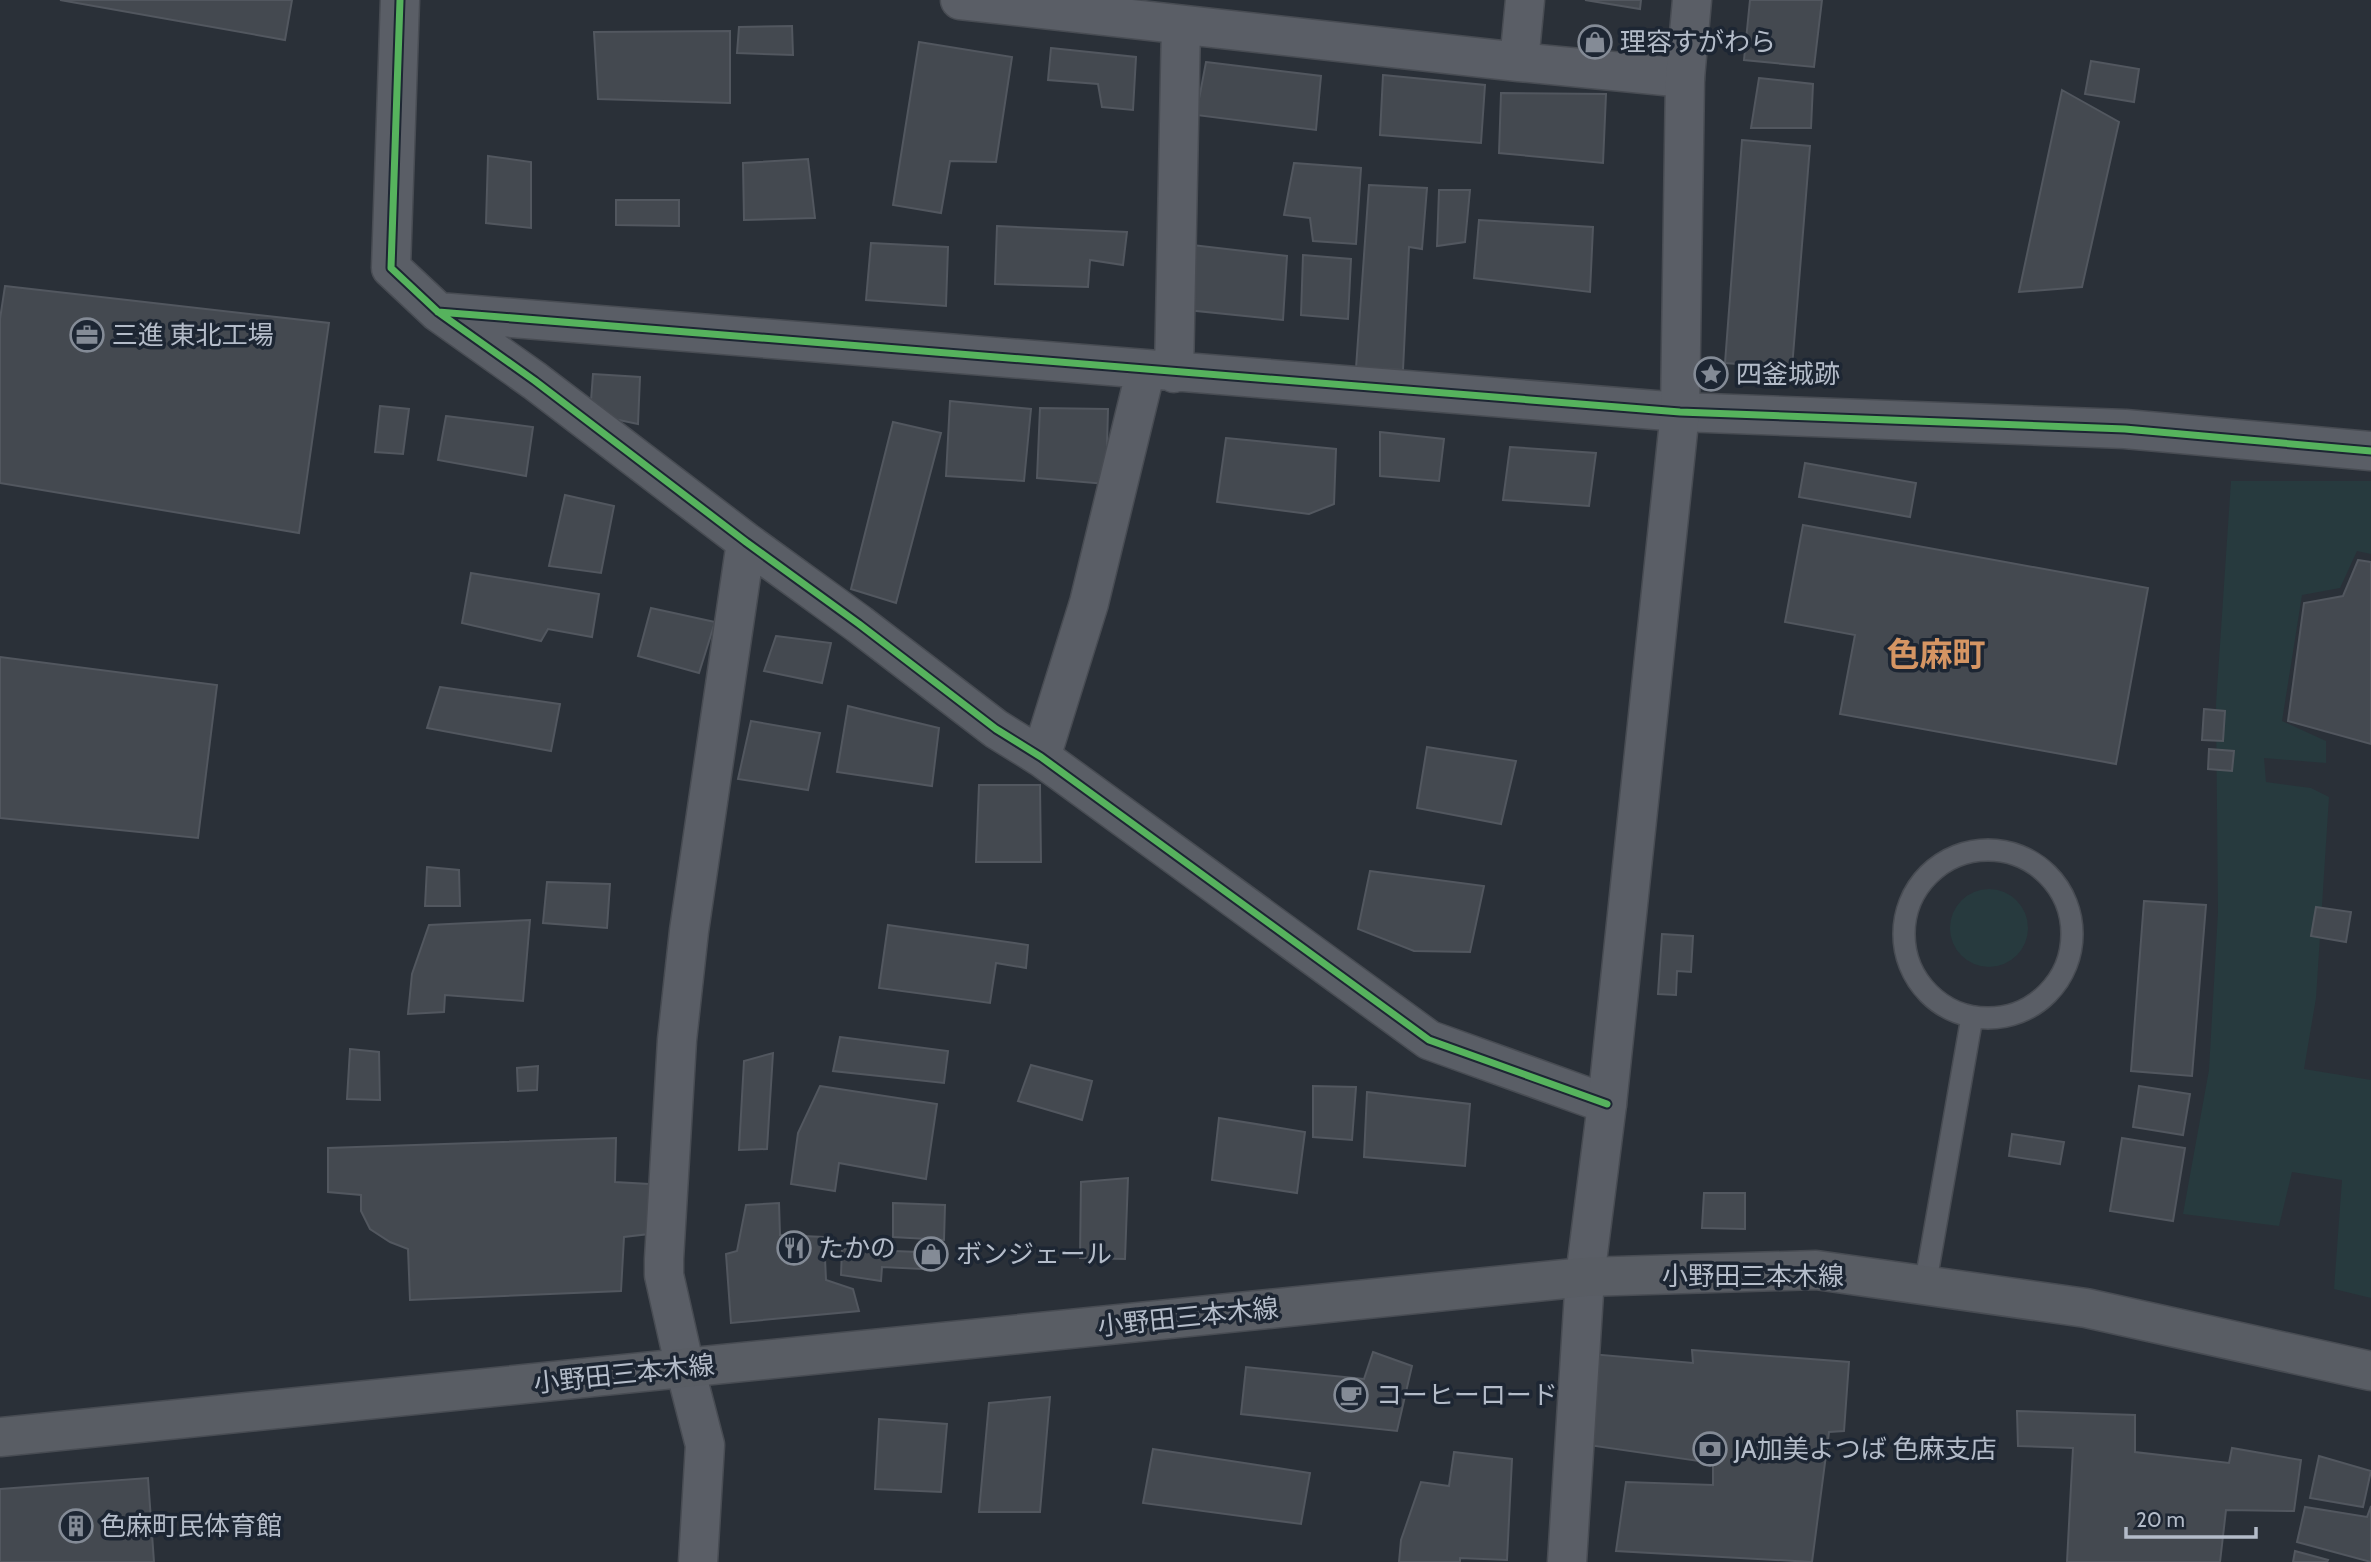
<svg xmlns="http://www.w3.org/2000/svg" width="2371" height="1562" font-family="Cabin,'Noto Sans JP',sans-serif">
<rect width="100%" height="100%" fill="#2a3038"/>
<path fill="#273a3e" d="M 2231,481 L 2371,481 L 2371,554 L 2357,551 L 2340,588 L 2302,595 L 2282,721 L 2326,741 L 2326,763 L 2264,758 L 2266,782 L 2311,788 L 2329,797 L 2316,998 L 2304,1069 L 2371,1080 L 2371,1298 L 2334,1289 L 2342,1180 L 2292,1172 L 2279,1226 L 2183,1214 L 2209,1070 L 2218,912 L 2216,704 Z
M1950 928a39 39 0 1 1 78 0a39 39 0 1 1-78 0Z"/>
<path fill="#444950" stroke="#52575f" stroke-width="2" d="M 60,0 L 292,0 L 285,40 Z
M 1585,0 L 1641,0 L 1640,9 Z
M 1750,0 L 1822,0 L 1814,67 L 1744,60 Z
M 792,26 L 793,55 L 737,53 L 739,27 Z
M 730,31 L 730,103 L 598,99 L 594,32 Z
M 919,42 L 1012,57 L 996,162 L 950,161 L 941,213 L 893,205 Z
M 1051,48 L 1136,57 L 1133,110 L 1102,107 L 1098,84 L 1048,80 Z
M 2091,61 L 2139,69 L 2134,102 L 2085,94 Z
M 1206,62 L 1321,76 L 1316,130 L 1196,115 Z
M 1383,75 L 1485,85 L 1481,143 L 1380,135 Z
M 1759,78 L 1813,84 L 1811,128 L 1751,128 Z
M 2062,90 L 2119,122 L 2082,287 L 2019,292 Z
M 1501,93 L 1606,94 L 1603,163 L 1499,153 Z
M 1742,140 L 1810,146 L 1792,368 L 1725,363 Z
M 488,156 L 531,162 L 531,228 L 486,223 Z
M 808,159 L 815,218 L 744,220 L 743,163 Z
M 1294,163 L 1361,168 L 1356,244 L 1313,241 L 1310,218 L 1284,215 Z
M 1369,185 L 1427,188 L 1422,249 L 1409,247 L 1403,370 L 1356,368 Z
M 1439,190 L 1470,190 L 1465,242 L 1437,246 Z
M 616,200 L 679,200 L 679,226 L 616,225 Z
M 1479,220 L 1593,227 L 1590,292 L 1474,278 Z
M 997,226 L 1127,232 L 1123,265 L 1090,260 L 1088,287 L 995,284 Z
M 871,243 L 948,247 L 946,306 L 866,300 Z
M 1192,245 L 1287,256 L 1283,320 L 1187,310 Z
M 1303,255 L 1351,259 L 1348,319 L 1301,315 Z
M 5,286 L 329,323 L 299,533 L 0,483 L 0,319 Z
M 593,374 L 640,377 L 638,424 L 590,414 Z
M 950,401 L 1031,409 L 1024,481 L 946,476 Z
M 380,406 L 409,409 L 403,454 L 375,452 Z
M 1040,408 L 1108,409 L 1106,484 L 1037,478 Z
M 446,416 L 533,427 L 526,476 L 438,460 Z
M 893,422 L 941,433 L 896,603 L 851,589 Z
M 1380,432 L 1444,439 L 1439,481 L 1380,476 Z
M 1226,438 L 1336,449 L 1334,504 L 1309,514 L 1217,502 Z
M 1510,447 L 1596,453 L 1589,506 L 1503,500 Z
M 1805,463 L 1916,483 L 1910,517 L 1799,497 Z
M 565,495 L 614,506 L 601,573 L 549,566 Z
M 1803,525 L 2148,588 L 2116,764 L 1840,714 L 1855,635 L 1785,622 Z
M 2358,560 L 2371,562 L 2371,744 L 2288,721 L 2304,603 L 2343,596 Z
M 471,573 L 599,594 L 592,637 L 548,629 L 541,641 L 462,623 Z
M 651,608 L 715,622 L 699,673 L 638,656 Z
M 776,636 L 831,643 L 822,683 L 764,671 Z
M 0,657 L 217,685 L 198,838 L 0,818 Z
M 440,687 L 560,704 L 551,751 L 427,728 Z
M 848,706 L 939,728 L 932,786 L 837,772 Z
M 2204,709 L 2225,711 L 2223,741 L 2202,740 Z
M 751,721 L 820,733 L 808,790 L 738,779 Z
M 1427,747 L 1516,761 L 1501,824 L 1417,808 Z
M 2209,749 L 2234,751 L 2232,771 L 2208,769 Z
M 979,785 L 1040,785 L 1041,862 L 976,862 Z
M 427,867 L 459,870 L 460,906 L 425,906 Z
M 1370,871 L 1484,886 L 1470,952 L 1414,951 L 1358,929 Z
M 547,882 L 610,884 L 607,928 L 543,923 Z
M 2144,901 L 2206,905 L 2192,1076 L 2131,1071 Z
M 2316,907 L 2351,912 L 2346,942 L 2311,936 Z
M 530,920 L 523,1001 L 445,995 L 444,1012 L 408,1014 L 412,974 L 429,925 Z
M 888,925 L 1028,945 L 1026,968 L 996,963 L 990,1003 L 879,988 Z
M 1662,934 L 1693,936 L 1691,972 L 1677,971 L 1676,995 L 1658,994 Z
M 840,1037 L 948,1051 L 944,1083 L 833,1071 Z
M 350,1049 L 379,1052 L 380,1100 L 347,1099 Z
M 773,1053 L 767,1149 L 739,1150 L 744,1061 Z
M 1031,1065 L 1092,1081 L 1082,1120 L 1018,1101 Z
M 538,1066 L 537,1090 L 518,1091 L 517,1068 Z
M 820,1086 L 937,1104 L 926,1179 L 839,1163 L 835,1191 L 791,1184 L 798,1133 Z
M 1313,1086 L 1356,1087 L 1352,1140 L 1313,1137 Z
M 2139,1086 L 2190,1094 L 2183,1135 L 2133,1127 Z
M 1367,1092 L 1470,1104 L 1465,1166 L 1364,1157 Z
M 1219,1118 L 1305,1132 L 1297,1193 L 1212,1180 Z
M 2012,1134 L 2064,1142 L 2060,1164 L 2009,1156 Z
M 616,1138 L 615,1182 L 649,1184 L 649,1234 L 624,1237 L 621,1291 L 410,1300 L 408,1249 L 390,1242 L 370,1229 L 361,1211 L 361,1195 L 328,1192 L 328,1148 Z
M 2122,1138 L 2185,1148 L 2173,1221 L 2110,1211 Z
M 1128,1178 L 1125,1259 L 1080,1258 L 1081,1182 Z
M 1704,1193 L 1745,1193 L 1745,1229 L 1702,1228 Z
M 779,1203 L 780,1235 L 824,1237 L 826,1280 L 853,1289 L 859,1311 L 731,1323 L 726,1254 L 737,1251 L 746,1205 Z
M 893,1203 L 945,1205 L 944,1240 L 893,1237 Z
M 842,1249 L 919,1252 L 922,1269 L 882,1267 L 881,1281 L 841,1275 Z
M 1692,1350 L 1849,1362 L 1844,1431 L 1829,1432 L 1812,1562 L 1616,1551 L 1626,1482 L 1713,1485 L 1713,1463 L 1588,1445 L 1591,1354 L 1693,1363 Z
M 1373,1352 L 1412,1366 L 1397,1431 L 1241,1414 L 1246,1367 L 1364,1379 Z
M 1050,1397 L 1040,1512 L 979,1512 L 989,1403 Z
M 2017,1411 L 2135,1415 L 2135,1452 L 2229,1463 L 2232,1448 L 2301,1460 L 2294,1511 L 2226,1510 L 2220,1562 L 2067,1562 L 2073,1448 L 2018,1446 Z
M 879,1419 L 947,1424 L 941,1492 L 875,1489 Z
M 1153,1449 L 1310,1473 L 1301,1524 L 1143,1503 Z
M 1454,1452 L 1512,1459 L 1507,1560 L 1460,1558 L 1460,1562 L 1399,1562 L 1401,1540 L 1421,1482 L 1449,1486 Z
M 2319,1456 L 2371,1471 L 2363,1507 L 2310,1498 Z
M 148,1478 L 154,1562 L 0,1562 L 0,1489 Z
M 2371,1506 L 2371,1562 L 2297,1542 L 2305,1507 L 2367,1517 Z
M 2295,1551 L 2328,1560 L 2327,1562 L 2293,1562 Z"/>
<g fill="none" stroke-linecap="round" stroke-linejoin="round">
<defs>
<path id="service" d="M1904 934a84 84 0 1 1 168 0a84 84 0 1 1-168 0Z
M 1925,1286 L 1972,1017"/>
<path id="minor" d="M 400,0 L 391,268 L 438,312 L 535,381 L 746,542 L 859,624 L 996,729 L 1041,757 L 1429,1040 L 1607,1104
M 960,0 L 1519,62 L 1685,78
M 1519,62 L 1525,0
M 438,312 L 1680,412 L 2125,429 L 2371,451
M 1174,373 L 1181,25
M 1041,757 L 1089,603 L 1146,369
M 698,1562 L 705,1445 L 685,1368 L 664,1275 L 664,1259 L 677,1040 L 689,931 L 746,542
M 1567,1562 L 1585,1277"/>
<path id="tertiary" d="M 1585,1277 L 1607,1104 L 1680,412 L 1685,78 L 1692,0"/>
<path id="secondary" d="M 0,1437 L 1585,1277 L 1816,1270 L 2086,1308 L 2371,1371"/>
</defs>
<use href="#service" stroke="#484c53" stroke-width="24"/>
<use href="#minor" stroke="#484c53" stroke-width="41"/>
<use href="#tertiary" stroke="#484c53" stroke-width="41"/>
<use href="#secondary" stroke="#484c53" stroke-width="41"/>
<use href="#service" stroke="#5a5e66" stroke-width="21"/>
<use href="#minor" stroke="#5a5e66" stroke-width="38"/>
<use href="#tertiary" stroke="#5a5e66" stroke-width="38"/>
<use href="#secondary" stroke="#595d64" stroke-width="38"/>
<defs>
<path id="cycleway" d="M 400,0 L 391,268 L 438,312 L 535,381 L 746,542 L 859,624 L 996,729 L 1041,757 L 1429,1040 L 1607,1104
M 438,312 L 1680,412 L 2125,429 L 2371,451"/>
</defs>
<use href="#cycleway" stroke="#1d2633" stroke-width="11"/>
<use href="#cycleway" stroke="#56b35d" stroke-width="7"/>
</g>
<defs>
<symbol id="shop-ring" viewBox="-11 -11 22 22"><circle r="9.5" fill="#1d2633" stroke="#848b96" stroke-width="1.5"/><path d="M-5-2.5h2.3a2.7 3.5 0 0 1 5.4 0H5L5.5 6h-11ZM-1.5-2.5h3a1.5 2.3 0 0 0-3 0Z" fill="#848b96"/></symbol>
<symbol id="office-ring" viewBox="-11 -11 22 22"><circle r="9.5" fill="#1d2633" stroke="#848b96" stroke-width="1.5"/><path d="M-6-3h4V-5.5h4V-3h4V5H-6ZM-1-4.5V-3h2v-1.5ZM-6 0V1H6V0Z" fill="#848b96"/></symbol>
<symbol id="sight-ring" viewBox="-11 -11 22 22"><circle r="9.5" fill="#1d2633" stroke="#848b96" stroke-width="1.5"/><path d="M0-6L1.8-2.2L6-1.7L2.9 1.2L3.7 5.4L0 3.3L-3.7 5.4L-2.9 1.2L-6-1.7L-1.8-2.2Z" fill="#848b96"/></symbol>
<symbol id="restaurant-ring" viewBox="-11 -11 22 22"><circle r="9.5" fill="#1d2633" stroke="#848b96" stroke-width="1.5"/><path d="M-5-6h1v4h1v-4h1v4h1v-4h1v5L-1.5 .5V6h-2V.5L-5-1ZM5-6V6H3V1.5H1.5Q1.5-4 5-6Z" fill="#848b96"/></symbol>
<symbol id="cafe-ring" viewBox="-11 -11 22 22"><circle r="9.5" fill="#1d2633" stroke="#848b96" stroke-width="1.5"/><path d="M-5.5-4.5H6V0H3Q3 3.5 0 3.5H-2.5Q-5.5 3.5-5.5 0ZM3-3.2v2h1.7v-2ZM-6 4.5H4V6H-6Z" fill="#848b96"/></symbol>
<symbol id="bank-ring" viewBox="-11 -11 22 22"><circle r="9.5" fill="#1d2633" stroke="#848b96" stroke-width="1.5"/><path d="M-6-4H6V4H-6ZM0-2.3a2.3 2.3 0 1 0 0 4.6a2.3 2.3 0 1 0 0-4.6Z" fill="#848b96"/></symbol>
<symbol id="building-ring" viewBox="-11 -11 22 22"><circle r="9.5" fill="#1d2633" stroke="#848b96" stroke-width="1.5"/><path d="M-4-6H4V6H1V3H-1V6H-4ZM-2.5-4.3h1.7v1.8h-1.7ZM.8-4.3h1.7v1.8H.8ZM-2.5-1h1.7V.8h-1.7ZM.8-1h1.7V.8H.8Z" fill="#848b96"/></symbol>
</defs>
<g fill-rule="evenodd">
<use href="#shop-ring" x="1576" y="23" width="38" height="38"/>
<use href="#office-ring" x="68" y="316" width="38" height="38"/>
<use href="#sight-ring" x="1692" y="355" width="38" height="38"/>
<use href="#restaurant-ring" x="775" y="1229" width="38" height="38"/>
<use href="#shop-ring" x="912" y="1235" width="38" height="38"/>
<use href="#cafe-ring" x="1332" y="1376" width="38" height="38"/>
<use href="#bank-ring" x="1691" y="1430" width="38" height="38"/>
<use href="#building-ring" x="57" y="1507" width="38" height="38"/>
</g>
<g text-anchor="middle" dominant-baseline="central" stroke-width="7" stroke-linejoin="round" paint-order="stroke">
<g font-size="26" fill="#b4bcc9" stroke="#1d2633" text-anchor="start">
<text x="1620" y="42">理容すがわら</text>
<text x="112" y="335">三進 東北工場</text>
<text x="1736" y="374">四釜城跡</text>
<text x="818" y="1248">たかの</text>
<text x="956" y="1254">ボンジェール</text>
<text x="1376" y="1395">コーヒーロード</text>
<text x="1734" y="1449">JA加美よつば 色麻支店</text>
<text x="100" y="1526">色麻町民体育館</text>
</g>
<g font-size="26" fill="#b4bcc9" stroke="#1d2633">
<text x="1753" y="1276">小野田三本木線</text>
<text transform="translate(1188 1317) rotate(-6)">小野田三本木線</text>
<text transform="translate(624 1374) rotate(-6)">小野田三本木線</text>
</g>
<g font-size="33" font-weight="bold" fill="#d59563" stroke="#1d2633">
<text x="1936" y="654">色麻町</text>
</g>
</g>
<path d="M2126 1527v10h130v-10" fill="none" stroke="#b4bcc9" stroke-width="3.5"/>
<text x="2136" y="1527" font-size="21" fill="#b4bcc9" stroke="#1d2633" stroke-width="5" paint-order="stroke">20 m</text>
</svg>
